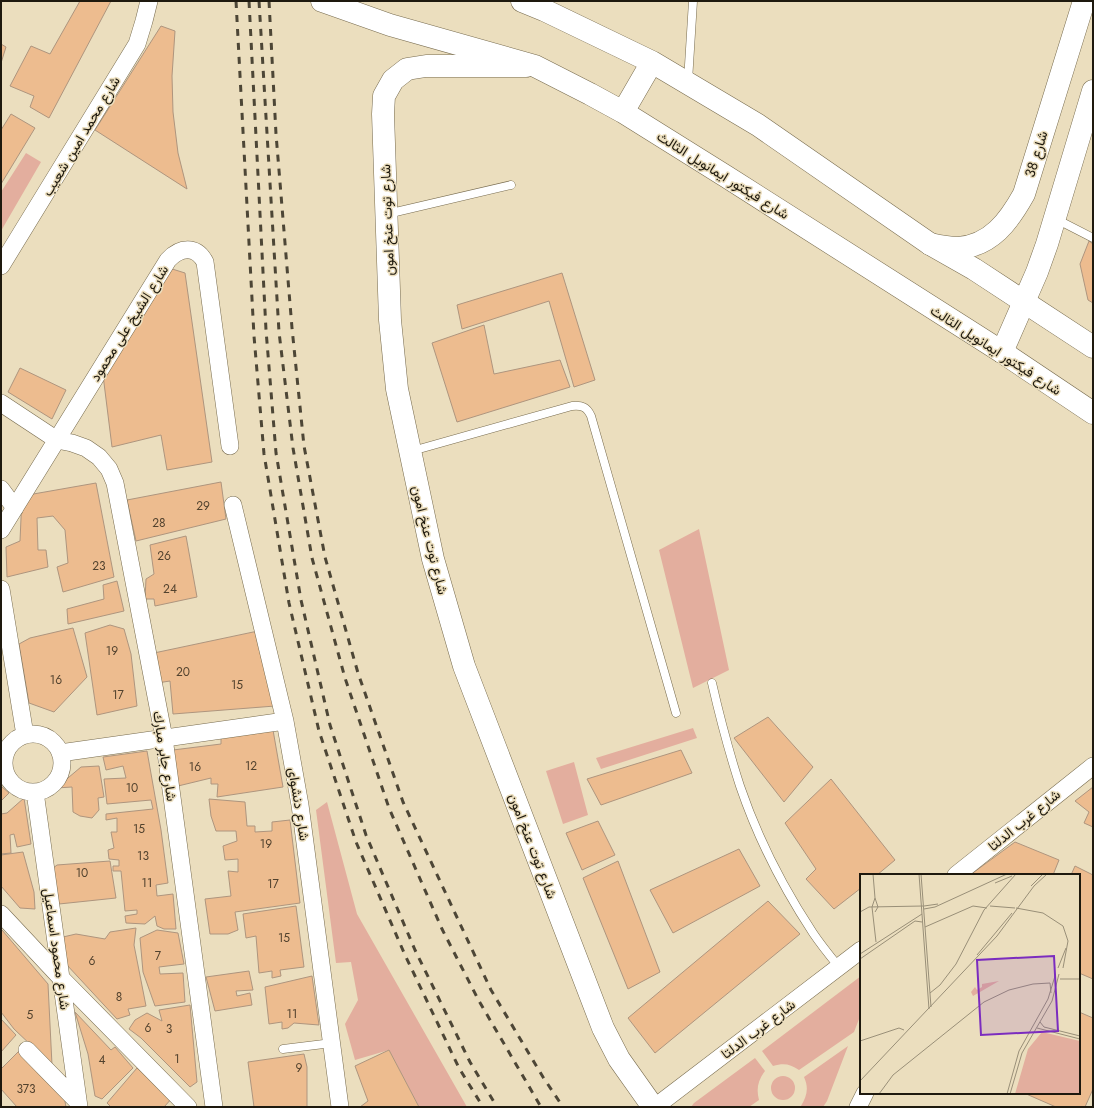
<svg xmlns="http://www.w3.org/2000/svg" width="1094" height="1108" font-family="Jost,Vazirmatn,sans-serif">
<rect width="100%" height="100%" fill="#ebdebe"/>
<path fill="#e3ae9e" d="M 26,153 L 41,162 L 1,231 L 1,192 Z
M 699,529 L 729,670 L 693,688 L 659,550 Z
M 693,728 L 697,738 L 601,769 L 596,758 Z
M 574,762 L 588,815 L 563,824 L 546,771 Z
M 327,802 L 357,914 L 467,1107 L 419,1107 L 389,1050 L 355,1060 L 345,1024 L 358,1000 L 351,962 L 336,963 L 316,810 Z
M 861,976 L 861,1014 L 854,1032 L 799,1070 C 790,1064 784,1063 773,1066 L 762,1051 Z
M 848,1046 L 827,1101 L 823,1107 L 802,1107 L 801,1106 C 807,1096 809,1088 804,1077 Z
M 755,1058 L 765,1071 C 758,1080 756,1089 759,1100 L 749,1107 L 691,1107 L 694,1103 Z
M771 1088a12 12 0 1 1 24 0a12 12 0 1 1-24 0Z"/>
<path fill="#edbc8f" stroke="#ae957e" d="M 80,1 L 111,1 L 49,118 L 30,107 L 34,96 L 10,86 L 31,46 L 50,54 Z
M 161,26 L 175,31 L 172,76 L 173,112 L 178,153 L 187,189 L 95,130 Z
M 1,44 L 6,47 L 1,63 Z
M 11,114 L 35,128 L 1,184 L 1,130 Z
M 1089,241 L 1093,244 L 1093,303 L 1088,300 L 1080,264 Z
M 169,268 L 185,273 L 212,462 L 167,470 L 161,435 L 112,447 L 103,375 Z
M 562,273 L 595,380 L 574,387 L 549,301 L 462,329 L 457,305 Z
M 484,325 L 494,374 L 560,360 L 570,387 L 457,422 L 432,343 Z
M 20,368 L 66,390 L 52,419 L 8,392 Z
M 221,482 L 226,519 L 136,541 L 127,500 Z
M 96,483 L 114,577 L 63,592 L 57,567 L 68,563 L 65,530 L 53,516 L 37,518 L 38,550 L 46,550 L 48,567 L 7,577 L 6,547 L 20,541 L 22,496 Z
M 186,536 L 197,597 L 155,606 L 154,599 L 145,599 L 146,579 L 154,574 L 150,545 Z
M 117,581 L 124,611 L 68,624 L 67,609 L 104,599 L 103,585 Z
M 110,625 L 124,629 L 131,654 L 137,706 L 97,715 L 85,633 Z
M 73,628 L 87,677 L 54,712 L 29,703 L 19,644 L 30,638 Z
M 258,631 L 275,706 L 173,714 L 170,681 L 157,683 L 154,653 Z
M 768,717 L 813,767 L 784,802 L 734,738 Z
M 273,730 L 283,787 L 217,797 L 218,784 L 211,784 L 211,778 L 178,786 L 173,750 L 221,744 L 221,737 Z
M 681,750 L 692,773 L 601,805 L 587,779 Z
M 147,751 L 161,830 L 168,883 L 156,885 L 157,896 L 173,894 L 176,929 L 164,929 L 157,926 L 155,916 L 145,924 L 126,923 L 125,916 L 137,914 L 137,910 L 125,911 L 121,871 L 113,871 L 113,866 L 119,866 L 119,860 L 109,859 L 108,850 L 114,848 L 111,832 L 117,832 L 117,818 L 106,820 L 106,814 L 153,809 L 151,800 L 107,804 L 104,779 L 126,778 L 123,766 L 106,770 L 103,757 Z
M 99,766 L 104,797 L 98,798 L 99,810 L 92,818 L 80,816 L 73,812 L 72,787 L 56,788 L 81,767 Z
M 831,779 L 895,860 L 877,875 L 861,875 L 861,888 L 834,909 L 806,879 L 816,869 L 785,823 Z
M 1,786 L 9,793 L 1,801 Z
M 1093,787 L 1093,827 L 1084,823 L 1089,812 L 1075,801 Z
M 24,798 L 31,844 L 17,847 L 14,834 L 10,835 L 11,853 L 1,854 L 1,814 L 7,813 Z
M 209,799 L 245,802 L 247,826 L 255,826 L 255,832 L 272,831 L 272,822 L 290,820 L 300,903 L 235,912 L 238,930 L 228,934 L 210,934 L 205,899 L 231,896 L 228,871 L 238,872 L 238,859 L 225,860 L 223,846 L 237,841 L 236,831 L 216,831 L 211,816 Z
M 598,821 L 615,855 L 582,870 L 566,833 Z
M 1015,842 L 1059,860 L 1053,875 L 970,875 Z
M 739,849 L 760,886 L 673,933 L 650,890 Z
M 23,852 L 34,892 L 35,909 L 20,908 L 1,886 L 1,855 Z
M 110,861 L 116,898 L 59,904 L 52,869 L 57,865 Z
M 618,861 L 660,972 L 628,989 L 583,878 Z
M 1075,866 L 1093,875 L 1093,979 L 1079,973 L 1079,875 L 1071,875 Z
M 768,901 L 800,934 L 655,1053 L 628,1018 Z
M 296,906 L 304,967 L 280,970 L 281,976 L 272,978 L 272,971 L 259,973 L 256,936 L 246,938 L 243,914 Z
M 136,928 L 134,945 L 146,1006 L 128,1009 L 130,1015 L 117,1019 L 66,964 L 63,937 L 76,934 L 105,939 L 110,932 Z
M 2,930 L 48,984 L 52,1065 L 14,1029 L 1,1012 L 1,931 Z
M 157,930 L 178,933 L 184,964 L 159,967 L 160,974 L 183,973 L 185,1002 L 155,1006 L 143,972 L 140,938 Z
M 249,971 L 253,990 L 236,991 L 237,996 L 250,993 L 252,1005 L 215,1011 L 206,977 Z
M 312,976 L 319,1025 L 294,1023 L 288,1028 L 282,1029 L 282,1022 L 269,1024 L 265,987 Z
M 190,1005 L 197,1082 L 190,1087 L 141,1038 L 129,1029 L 135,1020 L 147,1013 L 162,1021 L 159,1010 Z
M 75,1012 L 111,1050 L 115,1047 L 133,1068 L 102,1099 L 95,1096 L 88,1054 Z
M 1079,1012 L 1093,1018 L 1093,1089 L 1085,1107 L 1056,1107 L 1024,1093 L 1079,1093 Z
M 1,1019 L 16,1035 L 1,1052 Z
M 20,1050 L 64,1096 L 66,1107 L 17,1107 L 1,1089 L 1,1069 Z
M 389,1050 L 419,1107 L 360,1107 L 368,1101 L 355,1066 Z
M 304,1054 L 307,1067 L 307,1107 L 254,1107 L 248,1062 Z
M 137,1068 L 173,1097 L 164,1107 L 111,1107 L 107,1103 Z"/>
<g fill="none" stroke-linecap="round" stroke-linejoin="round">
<defs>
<path id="lane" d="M 688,81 L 693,1
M 387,214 L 511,185
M 1056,219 L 1093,238
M 412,451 L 572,406 C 582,405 587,407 591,416 L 676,713
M 712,683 C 720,718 729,752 740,786 C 757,836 784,889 813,933 C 821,945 830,956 839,967
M 283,1049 L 332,1043"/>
<path id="street" d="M 1,266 L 137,44 L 144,21 L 149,1
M 1,403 L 57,440 L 72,443 L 86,448 L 99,457 L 109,469 L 115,483 L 164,738 L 214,1107
M 1,489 L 15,508
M 233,505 L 285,721 L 300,805 L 340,1107
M 1,530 L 168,260 C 180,247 196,245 205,262 L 230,446
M 1,589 L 25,735
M4 763a29 29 0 1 1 58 0a29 29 0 1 1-58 0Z
M 60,753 L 285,721
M 35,792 L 79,1107
M 956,875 L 1093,766
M 1,914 L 60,977 L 188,1107
M 27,1050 L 78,1102
M 655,1107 L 861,950
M 858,1107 L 865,1093"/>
<path id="secondary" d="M 526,66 L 426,66 L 407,69 L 393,80 L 384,96 L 383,114 L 390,320 L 397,389 L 433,559 L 464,666 L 603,1028 L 619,1059 L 653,1107
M 930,244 C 939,246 949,248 958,248 C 991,246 1009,221 1024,194 L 1084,1
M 1002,352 L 1037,272 L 1047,244 L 1093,91"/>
<path id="primary" d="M 322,1 L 390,25 L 535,66 L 590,94 L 623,112 L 727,177 L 1002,352 L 1093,413
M 522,1 L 544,10 L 652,62 L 758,125 L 930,244 L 974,269 L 1093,347
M 623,112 L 652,62"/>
</defs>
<use href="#lane" stroke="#776b4e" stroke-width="9"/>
<use href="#street" stroke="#776b4e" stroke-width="18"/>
<use href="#secondary" stroke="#776b4e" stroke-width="23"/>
<use href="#primary" stroke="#776b4e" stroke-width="23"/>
<use href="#lane" stroke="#fff" stroke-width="8"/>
<use href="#street" stroke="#fff" stroke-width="17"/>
<use href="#secondary" stroke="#fff" stroke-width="22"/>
<use href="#primary" stroke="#fff" stroke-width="22"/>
<path stroke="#4d4636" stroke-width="3" stroke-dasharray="7 7" stroke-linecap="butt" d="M 236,1 L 254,336 L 264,454 L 289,603 L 319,731 L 356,842 L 405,955 L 459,1068 L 483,1107
M 249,1 L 266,330 L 276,453 L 301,600 L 330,725 L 366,835 L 415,950 L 470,1062 L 497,1107
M 259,1 L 279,332 L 293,448 L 312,558 L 345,678 L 389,808 L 442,929 L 479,1001 L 541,1107
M 269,1 L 276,134 L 292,328 L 304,446 L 325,557 L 358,673 L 403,802 L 491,990 L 543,1077 L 563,1107"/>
</g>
<g text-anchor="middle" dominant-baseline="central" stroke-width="3" stroke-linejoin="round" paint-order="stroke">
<g font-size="12" fill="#52422e">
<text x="203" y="506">29</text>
<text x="159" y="523">28</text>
<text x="164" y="556">26</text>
<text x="99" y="566">23</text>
<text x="170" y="589">24</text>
<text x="112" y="651">19</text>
<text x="183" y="672">20</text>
<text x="56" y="680">16</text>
<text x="237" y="685">15</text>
<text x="118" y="695">17</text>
<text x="251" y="766">12</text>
<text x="195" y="767">16</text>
<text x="132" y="788">10</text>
<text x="139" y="829">15</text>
<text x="266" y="844">19</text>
<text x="143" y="856">13</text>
<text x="82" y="873">10</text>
<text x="147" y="883">11</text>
<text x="273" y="884">17</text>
<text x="284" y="938">15</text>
<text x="158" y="956">7</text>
<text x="92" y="961">6</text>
<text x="119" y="997">8</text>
<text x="292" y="1014">11</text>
<text x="30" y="1015">5</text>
<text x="148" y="1028">6</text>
<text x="169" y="1029">3</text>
<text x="177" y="1059">1</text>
<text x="102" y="1060">4</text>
<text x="299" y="1068">9</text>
<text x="26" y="1089">373</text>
</g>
<g font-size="14" fill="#1e190e" stroke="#ebdebe">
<text transform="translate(81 136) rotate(-59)">شارع محمد امين شعيب</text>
<text transform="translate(1036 154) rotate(-73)">شارع 38</text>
<text transform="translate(723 175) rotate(32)">شارع فيكتور ايمانويل الثالث</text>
<text transform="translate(387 220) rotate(-92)">شارع توت عنخ امون</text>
<text transform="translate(129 323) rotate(-58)">شارع الشيخ على محمود</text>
<text transform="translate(996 350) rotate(33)">شارع فيكتور ايمانويل الثالث</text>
<text transform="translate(430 540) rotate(76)">شارع توت عنخ امون</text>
<text transform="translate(165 756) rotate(81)">شارع جابر مبارك</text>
<text transform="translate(299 804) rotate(81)">شارع دنشواى</text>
<text transform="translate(1024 820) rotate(-39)">شارع غرب الدلتا</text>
<text transform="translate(533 846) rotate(69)">شارع توت عنخ امون</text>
<text transform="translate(57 949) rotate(82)">شارع محمود اسماعيل</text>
<text transform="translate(758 1029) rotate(-37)">شارع غرب الدلتا</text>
</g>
</g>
<g transform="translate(860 874)">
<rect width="220" height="220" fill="#ebdebe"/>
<path d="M 139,107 L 113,122 L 111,118 L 115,113 L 117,116 L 122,113 L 122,110 ZM 182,158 L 220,167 L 220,220 L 155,220 L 168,175 Z" fill="#e3ae9e"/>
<path fill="none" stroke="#998f78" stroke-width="1" d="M 13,0 L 15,24 L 18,33 L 15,38M 59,0 L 69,135M 61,0 L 71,133M 135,9 L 152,2M 171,12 L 183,0M 15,24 L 12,33 L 16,68M 64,32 L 78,30M 130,32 L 155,34M 156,34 L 183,39 L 203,52 L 208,67 L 203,94M 64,35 L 75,33 L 147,0M 0,38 L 9,33 L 63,32M 65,53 L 113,32 L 127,34M 0,80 L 62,40M 117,81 L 152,39M 0,85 L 55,47 L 62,48M 198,94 L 206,74M 200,105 L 220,105M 70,119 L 80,111 L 96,90 L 124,36 L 156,0M 180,148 L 184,153 L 220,162M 177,154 L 220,165M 0,167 L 39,154 L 44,156M 0,207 L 137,62 L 174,12 L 187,0M 19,220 L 33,201 L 124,128 L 149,116 L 173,110 L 190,109 L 191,119M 147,220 L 159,177 L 188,125 L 195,102M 150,220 L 162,179 L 192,127 L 199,100"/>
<path fill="#7b2cbf" fill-opacity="0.15" stroke="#7b2cbf" stroke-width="2" d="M 194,82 L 198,157 L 121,161 L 117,86 Z"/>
<rect width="220" height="220" fill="none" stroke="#1e190e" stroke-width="2"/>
</g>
<rect width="1094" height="1108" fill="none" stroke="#1e190e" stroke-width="4"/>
</svg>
